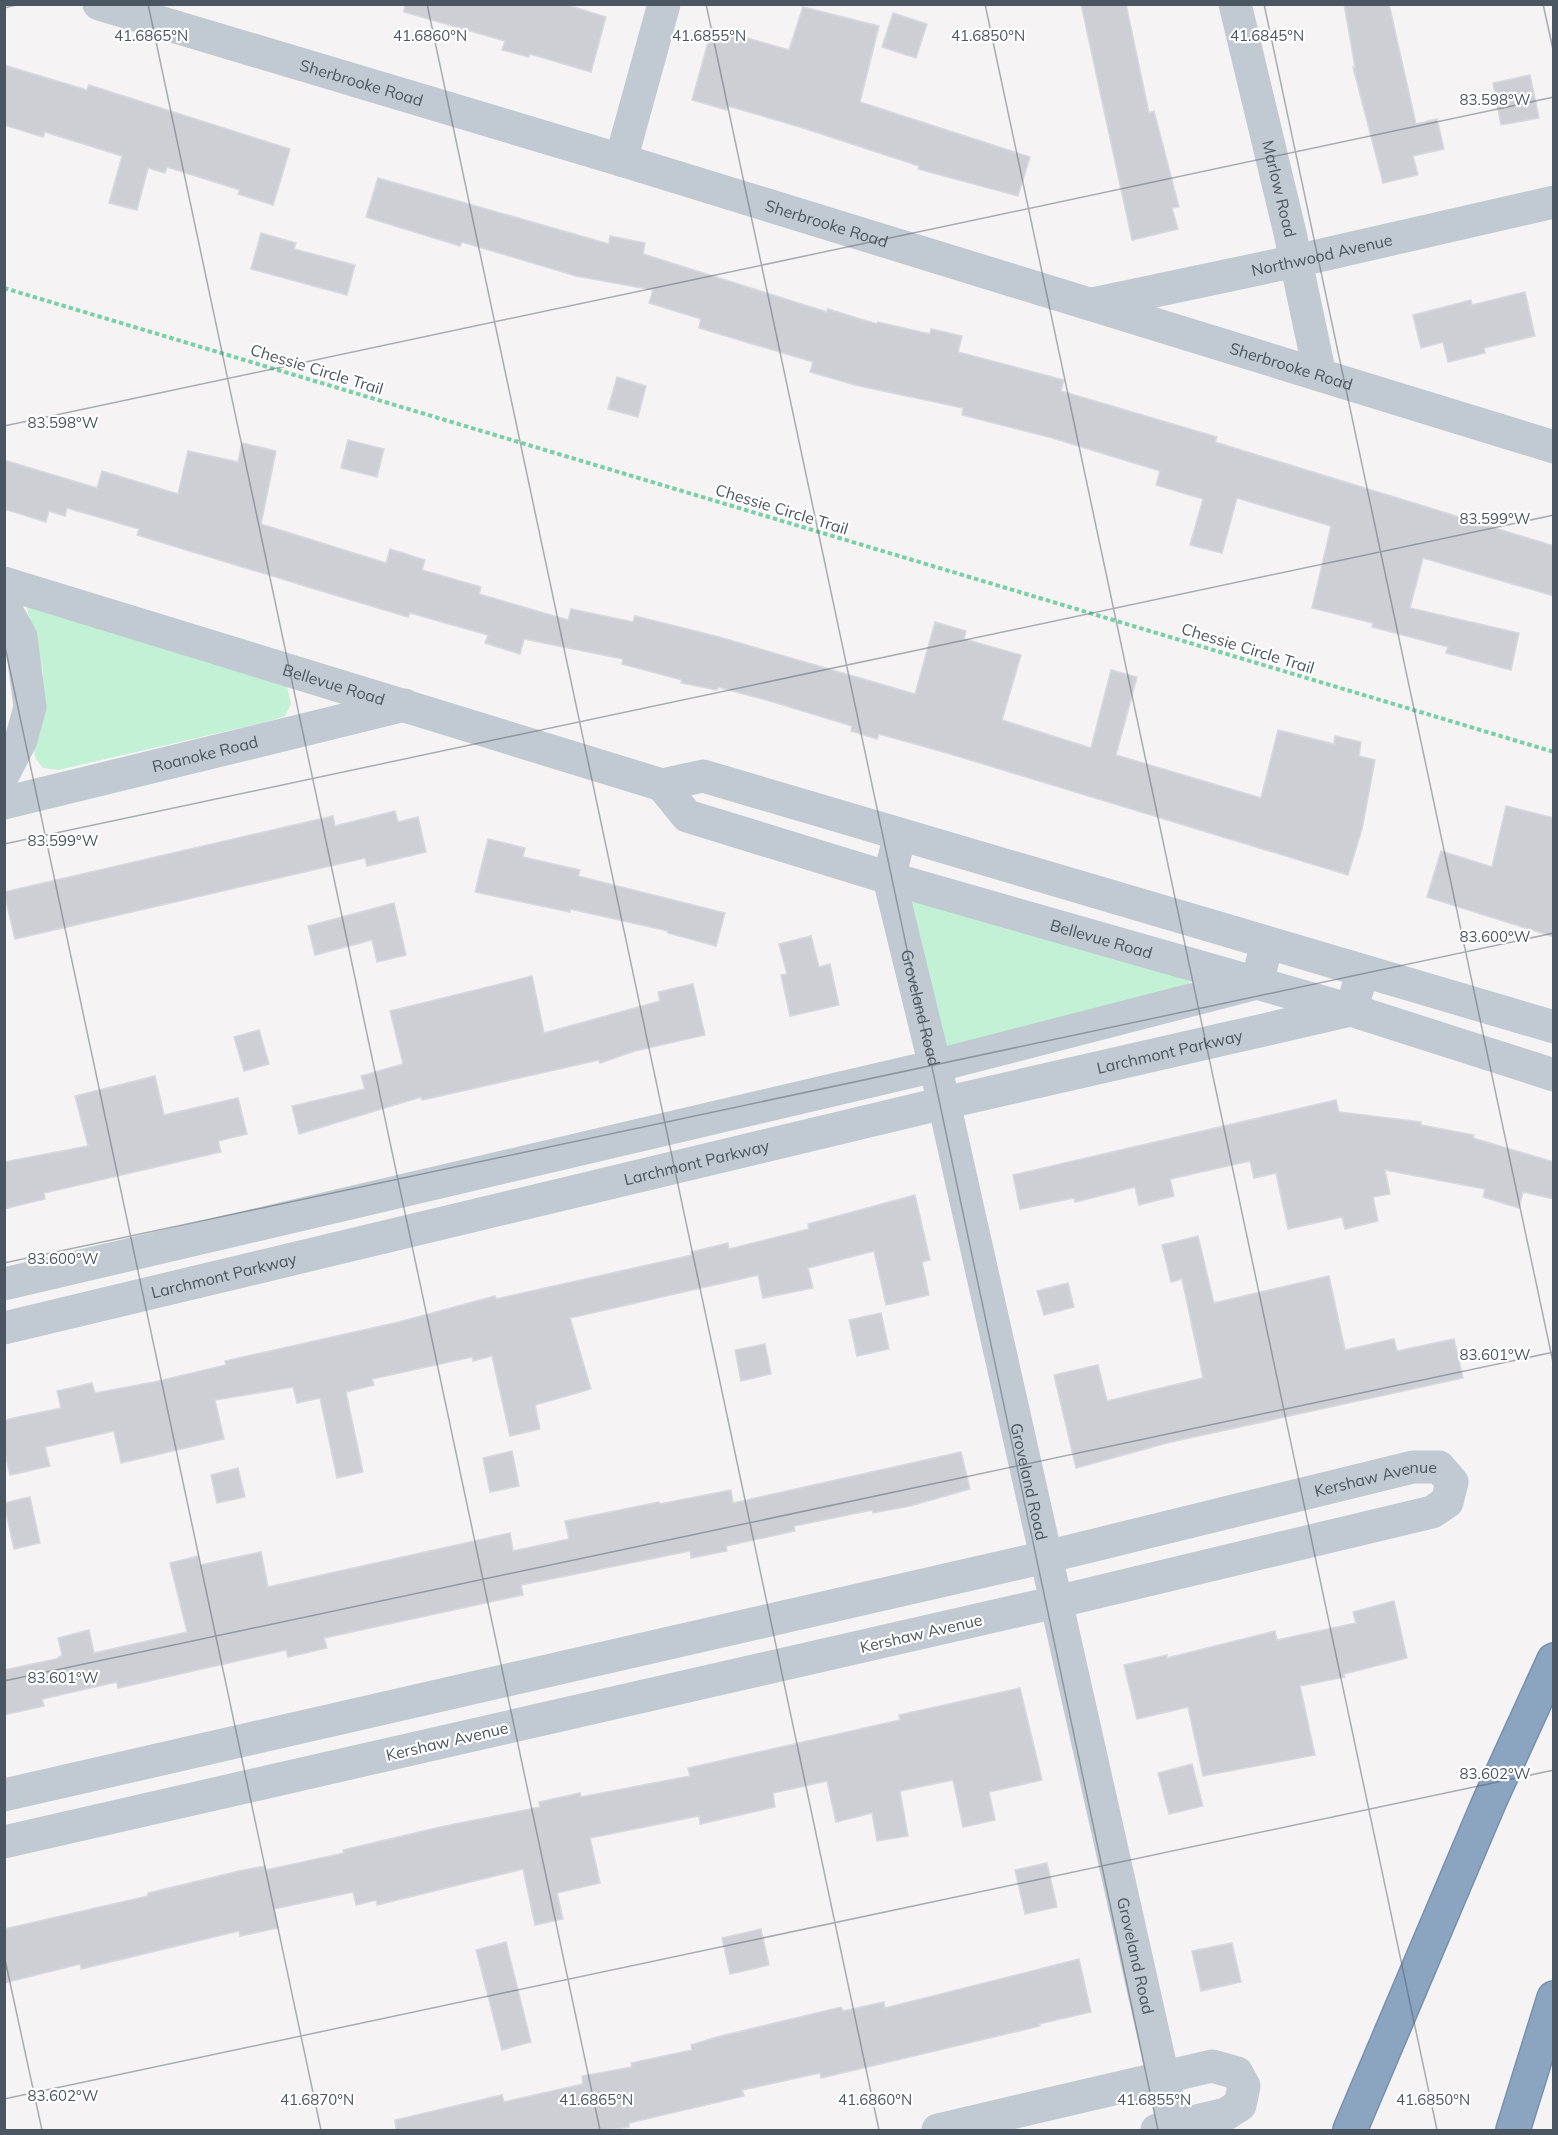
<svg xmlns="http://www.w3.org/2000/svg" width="1558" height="2135" font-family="Mulish,sans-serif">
<rect width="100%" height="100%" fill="#f5f3f3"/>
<path fill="#c3f1d5" d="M 25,601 L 287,686 L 291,704 L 285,716 L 266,722 L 58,770 L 43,768 L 36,759 L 32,745 L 42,707 L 43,670 Z
M 897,889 L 1190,981 L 1184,991 L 941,1056 Z"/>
<path fill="#cdcfd5" stroke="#d7d9de" stroke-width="1.5" d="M 405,4 L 564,4 L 606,17 L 591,72 L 530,54 L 529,57 L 502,50 L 505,41 L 404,12 Z
M 1081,4 L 1126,4 L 1149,113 L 1154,111 L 1179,207 L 1172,208 L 1178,229 L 1132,240 Z
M 1344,4 L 1389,4 L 1416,124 L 1437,119 L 1444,149 L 1413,156 L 1418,175 L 1383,183 L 1353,67 L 1355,67 Z
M 803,7 L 879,26 L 860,102 L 1030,157 L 1018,196 L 918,169 L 919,166 L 800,127 L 728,106 L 727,110 L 692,100 L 712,28 L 789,50 Z
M 893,13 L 927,24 L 916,58 L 882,47 Z
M 4,65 L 87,90 L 89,85 L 290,149 L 273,205 L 238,194 L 240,190 L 167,167 L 165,173 L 148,168 L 137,210 L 109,203 L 122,156 L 45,132 L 43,137 L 4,125 Z
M 1530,75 L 1539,118 L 1501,125 L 1493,83 Z
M 378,178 L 609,244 L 610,236 L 645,243 L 643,254 L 827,312 L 828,309 L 877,324 L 878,322 L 930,334 L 931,329 L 962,336 L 958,352 L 1064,380 L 1061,391 L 1217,437 L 1215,442 L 1554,546 L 1554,596 L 1423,558 L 1410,608 L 1519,633 L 1511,670 L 1446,653 L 1448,647 L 1372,627 L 1373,623 L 1312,608 L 1331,526 L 1237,498 L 1222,553 L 1190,545 L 1203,499 L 1156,485 L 1160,471 L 1049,437 L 962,415 L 963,408 L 855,385 L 810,372 L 813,362 L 699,328 L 701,319 L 649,303 L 653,290 L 576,276 L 462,242 L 460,246 L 366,217 Z
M 261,233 L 296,243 L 294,249 L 355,265 L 347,295 L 251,269 Z
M 1525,292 L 1535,336 L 1484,348 L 1485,353 L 1448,362 L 1443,342 L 1421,348 L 1413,315 L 1471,300 L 1472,305 Z
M 617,377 L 646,386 L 638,417 L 608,409 Z
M 348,440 L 384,449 L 377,477 L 341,468 Z
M 242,443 L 276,451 L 261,524 L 386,563 L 390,549 L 425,560 L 422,570 L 481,587 L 479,594 L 568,620 L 571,609 L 633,622 L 635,616 L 719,637 L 915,694 L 935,622 L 966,631 L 964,639 L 1021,655 L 1002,720 L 1091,748 L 1111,670 L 1137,677 L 1116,755 L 1261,798 L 1278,730 L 1334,744 L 1335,736 L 1361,742 L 1359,756 L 1375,760 L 1362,829 L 1348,875 L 947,753 L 879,734 L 877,739 L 851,731 L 852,726 L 773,702 L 718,687 L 717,690 L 681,683 L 682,680 L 622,664 L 623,659 L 524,639 L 520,654 L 485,643 L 488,635 L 410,613 L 408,617 L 308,587 L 137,535 L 139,529 L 67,508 L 65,516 L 49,511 L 46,522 L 4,509 L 4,460 L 97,488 L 102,471 L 178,494 L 188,451 L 238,462 Z
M 1506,806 L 1554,818 L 1554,937 L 1427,897 L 1441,851 L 1492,867 Z
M 395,811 L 398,822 L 418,817 L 426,852 L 367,866 L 365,858 L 15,939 L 4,892 L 333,816 L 335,826 Z
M 488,839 L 525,848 L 523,857 L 580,870 L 578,876 L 725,913 L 716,946 L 668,933 L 668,931 L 570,909 L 570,912 L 475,892 Z
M 394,903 L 406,955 L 377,962 L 372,940 L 315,955 L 308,926 Z
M 811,936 L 819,967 L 830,964 L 839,1005 L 790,1016 L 781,975 L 787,974 L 779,944 Z
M 532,976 L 544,1033 L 660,1001 L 658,992 L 693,984 L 705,1035 L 635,1051 L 600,1063 L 599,1060 L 422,1100 L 421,1097 L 299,1134 L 292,1106 L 365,1089 L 361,1076 L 403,1064 L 390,1011 Z
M 259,1030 L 269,1064 L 244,1071 L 234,1037 Z
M 155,1076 L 164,1115 L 238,1098 L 247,1134 L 218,1141 L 221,1152 L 44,1193 L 45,1199 L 4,1209 L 4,1162 L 88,1146 L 75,1096 Z
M 1336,1100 L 1339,1112 L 1421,1122 L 1421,1125 L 1474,1135 L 1473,1138 L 1554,1162 L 1554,1199 L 1523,1192 L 1519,1208 L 1483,1197 L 1485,1189 L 1385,1170 L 1390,1194 L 1373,1197 L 1378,1221 L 1345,1229 L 1342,1217 L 1288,1229 L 1276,1173 L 1254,1178 L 1250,1161 L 1170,1179 L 1174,1196 L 1139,1205 L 1135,1187 L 1075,1202 L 1074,1198 L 1020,1209 L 1013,1175 Z
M 915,1195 L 930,1260 L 922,1262 L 929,1295 L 886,1305 L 874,1251 L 808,1268 L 813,1288 L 763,1298 L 758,1275 L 570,1318 L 591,1389 L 535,1405 L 540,1429 L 510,1436 L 492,1356 L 473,1361 L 472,1357 L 372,1379 L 374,1385 L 346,1392 L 363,1472 L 337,1478 L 320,1398 L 297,1403 L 293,1387 L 215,1400 L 224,1439 L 121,1463 L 114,1431 L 45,1447 L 50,1466 L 10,1475 L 4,1449 L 4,1420 L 61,1408 L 57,1391 L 92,1383 L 95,1393 L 154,1382 L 226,1365 L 225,1361 L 399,1322 L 495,1296 L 496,1299 L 692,1255 L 691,1252 L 728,1243 L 729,1249 L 809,1229 L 808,1224 Z
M 1198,1236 L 1214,1303 L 1329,1276 L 1345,1350 L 1394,1339 L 1397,1351 L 1454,1339 L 1463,1378 L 1171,1442 L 1076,1468 L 1054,1375 L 1098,1365 L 1107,1401 L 1203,1378 L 1182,1279 L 1171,1282 L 1162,1245 Z
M 1068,1283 L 1074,1307 L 1044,1315 L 1037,1291 Z
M 881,1313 L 889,1349 L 857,1356 L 849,1320 Z
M 765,1344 L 771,1374 L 741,1381 L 735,1350 Z
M 512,1451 L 519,1486 L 490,1492 L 483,1458 Z
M 961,1452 L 970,1489 L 910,1506 L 873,1513 L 872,1510 L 794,1526 L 795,1531 L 726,1546 L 727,1551 L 691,1558 L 690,1551 L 521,1585 L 523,1595 L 324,1638 L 327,1648 L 288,1657 L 286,1650 L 118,1688 L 117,1682 L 42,1699 L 44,1706 L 4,1715 L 4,1670 L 56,1659 L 62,1655 L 58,1638 L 89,1630 L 94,1653 L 187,1632 L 170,1563 L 198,1556 L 200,1565 L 261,1552 L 268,1587 L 510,1533 L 513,1551 L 569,1539 L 565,1521 L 659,1502 L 660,1504 L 731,1490 L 733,1503 Z
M 238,1468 L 245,1497 L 217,1503 L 211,1475 Z
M 30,1497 L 40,1543 L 14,1549 L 4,1503 Z
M 1394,1601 L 1407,1658 L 1344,1674 L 1345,1677 L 1300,1686 L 1315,1755 L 1203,1776 L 1188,1707 L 1137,1719 L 1124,1665 L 1167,1655 L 1167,1658 L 1275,1631 L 1277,1640 L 1356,1623 L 1353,1612 Z
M 1020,1688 L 1042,1780 L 989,1792 L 995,1820 L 963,1827 L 953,1780 L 900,1791 L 908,1836 L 877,1841 L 872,1813 L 836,1822 L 827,1781 L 773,1793 L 775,1807 L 700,1824 L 699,1816 L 590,1838 L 600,1883 L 557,1893 L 563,1919 L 535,1925 L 523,1869 L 377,1905 L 376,1900 L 356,1905 L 353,1892 L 274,1909 L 278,1928 L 240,1936 L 239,1931 L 81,1969 L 80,1964 L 4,1983 L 4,1929 L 148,1896 L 148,1893 L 239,1871 L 265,1866 L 266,1870 L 344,1853 L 343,1850 L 440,1827 L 540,1807 L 539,1802 L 580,1793 L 581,1797 L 690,1776 L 688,1768 L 900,1720 L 899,1715 Z
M 1192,1764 L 1203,1806 L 1169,1814 L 1158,1773 Z
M 1047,1863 L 1057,1907 L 1025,1914 L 1015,1870 Z
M 761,1929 L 769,1965 L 730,1974 L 722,1938 Z
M 506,1942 L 531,2042 L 502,2050 L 476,1950 Z
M 1232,1943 L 1241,1982 L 1201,1991 L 1192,1951 Z
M 1079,1959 L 1091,2012 L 1039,2024 L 1040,2026 L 821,2078 L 820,2073 L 742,2090 L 744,2096 L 629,2123 L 629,2127 L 609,2130 L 396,2130 L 395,2120 L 502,2095 L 504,2102 L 583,2084 L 582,2076 L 632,2067 L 631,2063 L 692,2050 L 691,2045 L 717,2037 L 841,2007 L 843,2011 L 884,2002 L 885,2008 Z"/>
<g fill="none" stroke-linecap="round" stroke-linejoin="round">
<defs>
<path id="highway" d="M 1350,2130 L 1490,1800 L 1554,1660
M 1513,2130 L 1554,1998"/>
</defs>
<use href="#highway" stroke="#7690ad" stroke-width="36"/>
<path stroke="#7ad0a6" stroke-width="4" stroke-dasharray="4.5 3" stroke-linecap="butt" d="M 4,288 L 1554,752"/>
<g stroke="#c1cad2" stroke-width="33">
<path id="s1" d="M 99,4 L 621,160 L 1554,447"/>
<path id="s2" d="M 1235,4 L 1290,233 L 1320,375"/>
<path d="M 621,160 L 664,4"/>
<path id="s3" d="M 1093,304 L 1296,261 L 1554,202"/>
<path id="s4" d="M 4,583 L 662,785 L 703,776 L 1554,1027"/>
<path d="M 4,606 L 21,637 L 30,707 L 21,740 L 4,773"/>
<path id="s5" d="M 662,785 L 687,816 L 889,878 L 1351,1010 L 1554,1075"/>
<path id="s6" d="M 4,803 L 405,705"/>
<path id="s7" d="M 900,835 L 889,878 L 944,1103 L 1175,2130"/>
<path d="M 4,1284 L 935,1066 L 1257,983 L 1267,943"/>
<path id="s8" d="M 4,1328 L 944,1103 L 1351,1010 L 1363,971"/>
<path id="s9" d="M 4,1795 L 1046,1557 L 1413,1467 L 1439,1467 L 1452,1482 L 1447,1502 L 1432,1512 L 1056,1602 L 4,1842"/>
<path d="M 938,2130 L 1212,2066 L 1237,2073 L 1244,2086 L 1240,2105 L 1226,2114 L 1157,2130"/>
</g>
<use href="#highway" stroke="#8ba5c1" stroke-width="33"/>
</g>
<path fill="none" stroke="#4a5661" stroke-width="1.5" stroke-opacity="0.45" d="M 148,4 L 600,2130M 427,4 L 879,2130M 706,4 L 1158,2130M 985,4 L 1437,2130M 1264,4 L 1554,1367M 1543,4 L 1554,54M 4,8 L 20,4M 4,426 L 1554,97M 4,642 L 321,2130M 4,844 L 1554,515M 4,1263 L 1554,933M 4,1681 L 1554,1352M 4,1955 L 42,2130M 4,2099 L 1554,1770"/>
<g text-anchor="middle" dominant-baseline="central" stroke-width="4.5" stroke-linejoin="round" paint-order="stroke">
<g font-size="16" fill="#4a5661" stroke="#fff">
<text stroke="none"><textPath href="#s1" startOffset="274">Sherbrooke Road</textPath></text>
<text stroke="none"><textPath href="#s2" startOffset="190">Marlow Road</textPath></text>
<text stroke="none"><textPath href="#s1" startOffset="760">Sherbrooke Road</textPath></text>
<text stroke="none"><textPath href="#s3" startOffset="234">Northwood Avenue</textPath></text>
<text stroke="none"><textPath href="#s1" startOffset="1246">Sherbrooke Road</textPath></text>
<text transform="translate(317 369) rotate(17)">Chessie Circle Trail</text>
<text transform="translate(782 509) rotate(17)">Chessie Circle Trail</text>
<text transform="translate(1248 648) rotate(17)">Chessie Circle Trail</text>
<text stroke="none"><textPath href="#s4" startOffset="345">Bellevue Road</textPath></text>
<text stroke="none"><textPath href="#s6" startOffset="207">Roanoke Road</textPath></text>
<text stroke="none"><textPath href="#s5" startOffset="472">Bellevue Road</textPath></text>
<text stroke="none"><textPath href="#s7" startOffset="178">Groveland Road</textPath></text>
<text stroke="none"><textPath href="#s8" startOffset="1198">Larchmont Parkway</textPath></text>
<text stroke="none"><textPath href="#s8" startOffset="712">Larchmont Parkway</textPath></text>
<text stroke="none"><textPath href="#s8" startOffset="226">Larchmont Parkway</textPath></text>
<text stroke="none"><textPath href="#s7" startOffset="664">Groveland Road</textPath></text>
<text stroke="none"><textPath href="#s9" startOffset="1408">Kershaw Avenue</textPath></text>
<text transform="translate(921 1633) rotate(-13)">Kershaw Avenue</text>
<text transform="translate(447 1741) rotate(-13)">Kershaw Avenue</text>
<text stroke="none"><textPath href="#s7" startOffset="1150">Groveland Road</textPath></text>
</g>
</g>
<g font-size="15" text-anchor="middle" fill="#4a5661" stroke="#fff" stroke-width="4.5" stroke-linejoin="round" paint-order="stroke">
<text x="151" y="41">41.6865°N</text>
<text x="430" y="41">41.6860°N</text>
<text x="709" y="41">41.6855°N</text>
<text x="988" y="41">41.6850°N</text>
<text x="1267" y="41">41.6845°N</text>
<text x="1495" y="105">83.598°W</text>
<text x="63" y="428">83.598°W</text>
<text x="1495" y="524">83.599°W</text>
<text x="63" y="846">83.599°W</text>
<text x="1495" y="942">83.600°W</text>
<text x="63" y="1264">83.600°W</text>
<text x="1495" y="1360">83.601°W</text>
<text x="63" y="1683">83.601°W</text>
<text x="1495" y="1779">83.602°W</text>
<text x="63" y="2101">83.602°W</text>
<text x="317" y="2105">41.6870°N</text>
<text x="596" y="2105">41.6865°N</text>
<text x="875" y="2105">41.6860°N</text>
<text x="1154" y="2105">41.6855°N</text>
<text x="1433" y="2105">41.6850°N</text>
</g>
<rect width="1558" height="2135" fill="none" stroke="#4a5661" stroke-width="12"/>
</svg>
